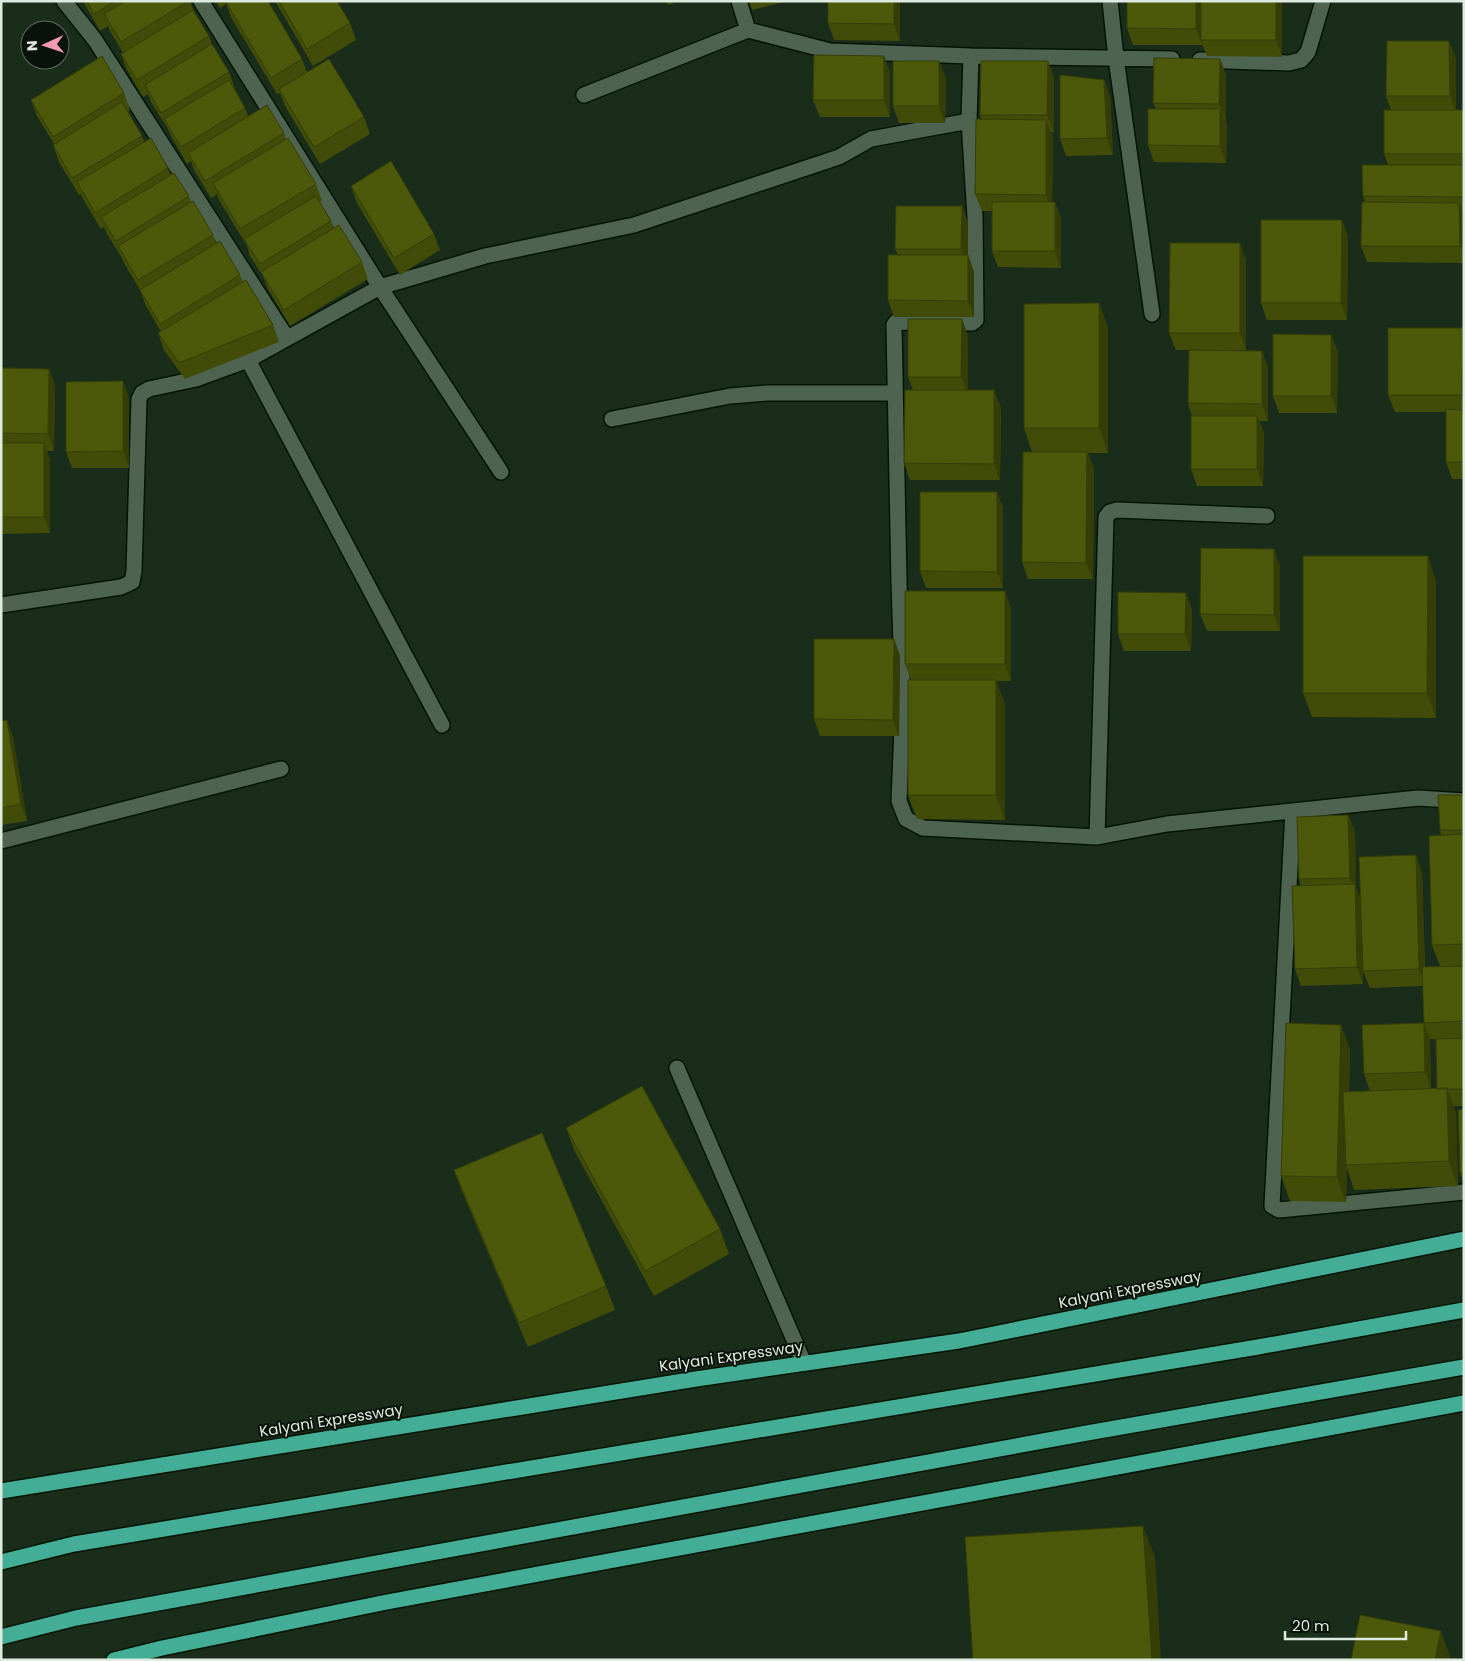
<svg xmlns="http://www.w3.org/2000/svg" width="1465" height="1661" font-family="Poppins,sans-serif">
<rect width="100%" height="100%" fill="#1a2d1b"/>
<g fill="none" stroke-linecap="round" stroke-linejoin="round">
<defs>
<path id="lane" d="M 64,1 L 95,40 L 287,338
M 201,1 L 380,287 L 501,472
M 739,1 L 748,30 L 830,51 L 971,56 L 969,121 L 975,217 L 976,320 L 972,323 L 896,322 L 894,325 L 899,583 L 903,704 L 899,801 L 906,819 L 923,828 L 1097,837 L 1167,824 L 1418,798 L 1464,801
M 1110,1 L 1116,58 L 1152,314
M 971,56 L 1172,59
M 1200,60 L 1289,63 L 1301,60 L 1308,52 L 1323,1
M 584,95 L 748,30
M 248,360 L 442,725
M 612,419 L 730,396 L 767,393 L 895,393
M 1,605 L 121,587 L 132,582 L 134,571 L 139,399 L 142,393 L 149,389 L 196,379 L 248,360 L 380,287 L 485,256 L 634,225 L 839,157 L 871,139 L 969,121
M 1293,811 L 1272,1206 L 1279,1210 L 1464,1192
M 1097,837 L 1106,517 L 1110,512 L 1117,510 L 1267,516
M 1,841 L 281,769
M 677,1068 L 804,1363"/>
<path id="highway" d="M 1,1491 L 696,1379 L 959,1341 L 1464,1239
M 1,1562 L 74,1544 L 1258,1347 L 1464,1310
M 1,1637 L 76,1618 L 1087,1433 L 1464,1367
M 114,1660 L 162,1648 L 387,1602 L 1464,1403"/>
</defs>
<use href="#lane" stroke="#041506" stroke-width="18"/>
<use href="#highway" stroke="#041506" stroke-width="18"/>
<use href="#lane" stroke="#4f6450" stroke-width="15"/>
<use href="#highway" stroke="#44ad95" stroke-width="15"/>
</g>
<path fill="#414c09" fill-rule="evenodd" d="M 83,1 L 190,1 L 194,12 L 209,36 L 212,45 L 229,72 L 235,89 L 245,108 L 248,116 L 284,133 L 286,139 L 316,184 L 322,201 L 320,202 L 331,221 L 334,228 L 362,262 L 368,279 L 290,326 L 268,289 L 263,276 L 250,256 L 247,246 L 219,200 L 217,194 L 211,198 L 194,170 L 191,161 L 187,164 L 171,136 L 168,129 L 151,102 L 148,94 L 143,97 L 127,70 L 121,54 L 123,53 L 110,31 L 108,26 L 100,31 Z
M 216,1 L 268,1 L 302,59 L 307,72 L 364,117 L 370,134 L 320,164 L 285,106 L 280,93 L 277,94 L 232,19 L 226,4 L 220,8 Z
M 275,1 L 337,1 L 350,23 L 356,40 L 313,66 Z
M 667,1 L 680,1 L 668,5 Z
M 749,1 L 788,1 L 752,10 Z
M 900,1 L 900,41 L 834,40 L 828,23 Z
M 1127,1 L 1282,1 L 1282,57 L 1207,56 L 1202,44 L 1202,45 L 1133,45 L 1127,28 Z
M 884,56 L 890,73 L 890,117 L 820,117 L 813,100 Z
M 1456,58 L 1456,110 L 1464,110 L 1464,263 L 1367,262 L 1361,246 L 1365,202 L 1363,196 L 1388,165 L 1384,154 L 1391,110 L 1386,96 Z
M 1220,59 L 1226,75 L 1226,120 L 1225,120 L 1227,126 L 1226,163 L 1154,162 L 1148,145 L 1156,109 L 1153,103 Z
M 946,78 L 945,123 L 899,123 L 893,106 Z
M 1054,78 L 1054,132 L 1051,132 L 1053,137 L 1052,202 L 1055,202 L 1061,218 L 1061,268 L 998,267 L 992,251 L 992,211 L 982,211 L 975,194 L 982,120 L 980,115 Z
M 124,93 L 130,110 L 128,112 L 142,136 L 144,141 L 168,168 L 171,175 L 189,196 L 191,202 L 213,235 L 216,243 L 240,275 L 243,282 L 273,325 L 279,342 L 185,379 L 164,350 L 158,333 L 161,332 L 146,306 L 140,290 L 124,263 L 122,258 L 107,234 L 104,227 L 101,229 L 83,199 L 81,194 L 79,195 L 59,162 L 53,145 L 54,144 L 37,116 L 31,100 Z
M 1110,96 L 1113,155 L 1066,156 L 1060,139 Z
M 351,186 L 434,234 L 440,250 L 400,275 L 357,203 Z
M 962,206 L 968,223 L 968,255 L 974,272 L 974,317 L 894,317 L 888,300 L 898,255 L 895,249 Z
M 1342,220 L 1348,237 L 1347,320 L 1267,320 L 1261,303 Z
M 1246,260 L 1246,350 L 1176,350 L 1169,333 Z
M 1099,303 L 1108,328 L 1108,453 L 1088,453 L 1094,469 L 1093,579 L 1028,579 L 1022,562 L 1032,452 L 1024,428 Z
M 1464,332 L 1464,479 L 1452,479 L 1446,462 L 1446,412 L 1395,412 L 1388,395 Z
M 1331,335 L 1338,352 L 1337,413 L 1279,413 L 1273,396 Z
M 968,336 L 968,390 L 1001,407 L 1000,480 L 910,480 L 904,463 L 913,390 L 908,377 Z
M 1262,351 L 1268,368 L 1268,421 L 1259,421 L 1264,433 L 1263,486 L 1197,486 L 1191,469 L 1192,416 L 1188,403 Z
M 1,368 L 49,369 L 55,386 L 54,451 L 47,451 L 50,460 L 50,533 L 1,534 Z
M 129,398 L 129,468 L 72,468 L 66,452 Z
M 997,492 L 1003,509 L 1003,588 L 926,588 L 920,571 Z
M 1280,566 L 1280,631 L 1207,631 L 1200,614 Z
M 1436,581 L 1436,718 L 1312,717 L 1303,693 Z
M 1186,593 L 1192,610 L 1191,651 L 1124,651 L 1118,634 Z
M 1011,608 L 1011,681 L 996,681 L 1005,705 L 1005,820 L 917,819 L 908,795 L 911,680 L 905,664 Z
M 894,639 L 900,656 L 899,736 L 820,736 L 814,719 Z
M 1,721 L 13,737 L 27,821 L 1,825 Z
M 1464,795 L 1464,1106 L 1453,1106 L 1456,1113 L 1458,1186 L 1354,1190 L 1347,1168 L 1346,1202 L 1290,1201 L 1281,1176 L 1350,1049 L 1349,1092 L 1370,1091 L 1364,1074 L 1424,1023 L 1423,986 L 1370,988 L 1363,971 L 1422,872 L 1425,967 L 1440,966 L 1432,945 L 1441,835 L 1440,830 ZM 1430,1039 L 1436,1039 L 1437,1089 L 1431,1089 Z
M 1348,815 L 1355,831 L 1356,888 L 1361,900 L 1363,984 L 1301,986 L 1295,969 L 1301,885 L 1299,879 Z
M 1464,1109 L 1464,1183 L 1460,1173 Z
M 566,1128 L 720,1229 L 729,1254 L 654,1296 L 575,1152 Z
M 454,1170 L 606,1286 L 615,1310 L 528,1347 L 463,1194 Z"/>
<path fill="#353e07" d="M 894,1 L 900,1 L 900,41 L 894,24 Z
M 1196,1 L 1202,1 L 1201,40 L 1202,45 L 1196,29 Z
M 1276,1 L 1282,1 L 1282,57 L 1276,40 Z
M 1449,41 L 1456,58 L 1456,113 L 1450,96 Z
M 884,56 L 890,73 L 890,117 L 884,100 Z
M 1220,59 L 1226,75 L 1226,120 L 1219,104 Z
M 939,61 L 946,78 L 945,123 L 939,106 Z
M 1048,61 L 1054,78 L 1054,132 L 1047,115 Z
M 1104,80 L 1110,96 L 1113,155 L 1107,138 Z
M 1220,109 L 1227,126 L 1226,163 L 1220,146 Z
M 1046,120 L 1053,137 L 1052,212 L 1046,195 Z
M 1463,165 L 1464,168 L 1464,199 L 1463,197 Z
M 1055,202 L 1061,218 L 1061,268 L 1055,251 Z
M 1459,203 L 1464,215 L 1464,258 L 1460,246 Z
M 962,206 L 968,223 L 968,266 L 961,249 Z
M 1342,220 L 1348,237 L 1347,320 L 1341,303 Z
M 1240,243 L 1246,260 L 1246,350 L 1240,333 Z
M 968,255 L 974,272 L 974,317 L 968,301 Z
M 1099,303 L 1108,328 L 1108,453 L 1099,428 Z
M 962,319 L 968,336 L 968,394 L 961,377 Z
M 1463,328 L 1464,332 L 1464,400 L 1462,395 Z
M 1331,335 L 1338,352 L 1337,413 L 1331,396 Z
M 1262,351 L 1268,368 L 1268,421 L 1262,404 Z
M 49,369 L 55,386 L 54,451 L 48,434 Z
M 123,381 L 129,398 L 129,468 L 123,451 Z
M 994,390 L 1001,407 L 1000,480 L 994,464 Z
M 1257,416 L 1264,433 L 1263,486 L 1257,469 Z
M 44,443 L 50,460 L 50,533 L 44,517 Z
M 1087,452 L 1094,469 L 1093,579 L 1086,563 Z
M 997,492 L 1003,509 L 1003,588 L 997,572 Z
M 1274,549 L 1280,566 L 1280,631 L 1274,615 Z
M 1428,556 L 1436,581 L 1436,718 L 1427,693 Z
M 1005,591 L 1011,608 L 1011,681 L 1005,664 Z
M 1186,593 L 1192,610 L 1191,651 L 1185,634 Z
M 894,639 L 900,656 L 899,736 L 893,720 Z
M 996,680 L 1005,705 L 1005,820 L 996,795 Z
M 7,720 L 13,737 L 27,821 L 21,804 Z
M 1348,815 L 1355,831 L 1356,888 L 1361,900 L 1363,984 L 1357,967 L 1355,890 L 1350,878 Z
M 1416,855 L 1422,872 L 1425,986 L 1419,969 Z
M 1424,1023 L 1430,1039 L 1431,1089 L 1425,1072 Z
M 1341,1025 L 1350,1049 L 1347,1165 L 1346,1165 L 1347,1168 L 1346,1202 L 1337,1177 Z
M 1447,1088 L 1456,1113 L 1458,1186 L 1449,1161 Z
M 1143,1526 L 1155,1557 L 1161,1660 L 1152,1660 Z
M 1441,1631 L 1450,1656 L 1449,1660 L 1435,1660 Z"/>
<path fill="#4c580a" stroke="#353e07" d="M 87,1 L 115,1 L 94,14 Z
M 126,1 L 189,1 L 121,42 L 104,14 Z
M 228,1 L 268,1 L 302,59 L 271,78 L 226,2 Z
M 279,1 L 337,1 L 350,23 L 307,49 Z
M 828,1 L 894,1 L 894,24 L 828,23 Z
M 1127,1 L 1196,1 L 1196,29 L 1127,28 Z
M 1201,1 L 1276,1 L 1276,40 L 1201,40 Z
M 193,10 L 209,36 L 137,80 L 121,54 Z
M 1387,41 L 1449,41 L 1450,96 L 1386,96 Z
M 212,44 L 229,72 L 161,113 L 145,85 Z
M 814,55 L 884,56 L 884,100 L 813,100 Z
M 102,56 L 124,93 L 53,137 L 31,100 Z
M 1154,58 L 1220,59 L 1219,104 L 1153,103 Z
M 329,59 L 364,117 L 314,147 L 279,89 Z
M 893,61 L 939,61 L 939,106 L 893,106 Z
M 981,61 L 1048,61 L 1047,115 L 980,115 Z
M 1060,75 L 1104,80 L 1107,138 L 1060,139 Z
M 229,80 L 245,108 L 181,147 L 164,119 Z
M 122,102 L 142,136 L 72,178 L 53,145 Z
M 267,105 L 284,133 L 205,181 L 188,153 Z
M 1148,109 L 1220,109 L 1220,146 L 1148,145 Z
M 1384,110 L 1464,110 L 1464,154 L 1384,154 Z
M 976,119 L 1046,120 L 1046,195 L 975,194 Z
M 151,138 L 168,168 L 95,213 L 77,182 Z
M 288,138 L 316,184 L 240,229 L 213,183 Z
M 391,161 L 434,234 L 394,258 L 351,186 Z
M 1362,165 L 1463,165 L 1463,197 L 1363,196 Z
M 174,173 L 189,196 L 116,241 L 101,217 Z
M 316,196 L 331,221 L 260,264 L 244,239 Z
M 193,201 L 213,235 L 138,280 L 118,246 Z
M 992,202 L 1055,202 L 1055,251 L 992,251 Z
M 1362,202 L 1459,203 L 1460,246 L 1361,246 Z
M 896,206 L 962,206 L 961,249 L 895,249 Z
M 1261,220 L 1342,220 L 1341,303 L 1261,303 Z
M 339,225 L 362,262 L 284,310 L 261,272 Z
M 220,241 L 240,275 L 160,324 L 140,290 Z
M 1170,243 L 1240,243 L 1240,333 L 1169,333 Z
M 888,255 L 968,255 L 968,301 L 888,300 Z
M 246,280 L 273,325 L 179,363 L 158,333 Z
M 1099,303 L 1099,428 L 1024,428 L 1024,304 Z
M 908,319 L 962,319 L 961,377 L 908,377 Z
M 1388,328 L 1463,328 L 1462,395 L 1388,395 Z
M 1273,334 L 1331,335 L 1331,396 L 1273,396 Z
M 1189,350 L 1262,351 L 1262,404 L 1188,403 Z
M 1,368 L 49,369 L 48,434 L 1,433 Z
M 123,381 L 123,451 L 66,452 L 66,382 Z
M 905,390 L 994,390 L 994,464 L 904,463 Z
M 1446,409 L 1464,410 L 1464,462 L 1446,462 Z
M 1191,416 L 1257,416 L 1257,469 L 1191,469 Z
M 1,443 L 44,443 L 44,517 L 1,517 Z
M 1023,452 L 1087,452 L 1086,563 L 1022,562 Z
M 920,492 L 997,492 L 997,572 L 920,571 Z
M 1201,548 L 1274,549 L 1274,615 L 1200,614 Z
M 1303,556 L 1428,556 L 1427,693 L 1303,693 Z
M 905,591 L 1005,591 L 1005,664 L 905,664 Z
M 1118,592 L 1186,593 L 1185,634 L 1118,634 Z
M 814,639 L 894,639 L 893,720 L 814,719 Z
M 908,680 L 996,680 L 996,795 L 908,795 Z
M 7,720 L 21,804 L 1,808 L 1,721 Z
M 1438,795 L 1464,795 L 1464,830 L 1440,830 Z
M 1348,815 L 1350,878 L 1299,879 L 1297,817 Z
M 1464,834 L 1464,944 L 1432,945 L 1429,836 Z
M 1416,855 L 1419,969 L 1363,971 L 1359,857 Z
M 1355,884 L 1357,967 L 1295,969 L 1292,886 Z
M 1464,966 L 1464,1021 L 1424,1023 L 1422,967 Z
M 1286,1023 L 1341,1025 L 1337,1177 L 1281,1176 Z
M 1424,1023 L 1425,1072 L 1364,1074 L 1362,1025 Z
M 1464,1038 L 1464,1089 L 1437,1089 L 1436,1039 Z
M 642,1086 L 720,1229 L 645,1271 L 566,1128 Z
M 1447,1088 L 1449,1161 L 1346,1165 L 1343,1092 Z
M 1464,1109 L 1464,1173 L 1460,1173 L 1458,1110 Z
M 542,1133 L 606,1286 L 519,1323 L 454,1170 Z
M 1143,1526 L 1152,1660 L 973,1660 L 965,1537 Z
M 1360,1615 L 1441,1631 L 1435,1660 L 1351,1660 Z"/>
<g text-anchor="middle" dominant-baseline="central" stroke-width="4" stroke-linejoin="round" paint-order="stroke">
<g font-size="15" fill="#dfebe0" stroke="#0a130b">
<text transform="translate(1130 1289) rotate(-11)">Kalyani Expressway</text>
<text transform="translate(731 1356) rotate(-8)">Kalyani Expressway</text>
<text transform="translate(331 1420) rotate(-9)">Kalyani Expressway</text>
</g>
</g>
<rect width="1465" height="1661" fill="none" stroke="#dfebe0" stroke-width="5"/>
<g transform="translate(45 45) rotate(267)"><circle r="24" fill="#0a130b" stroke="#5f6960"/>
<path d="M0-4L9 19L0 12L-9 19Z" fill="#f29aaf"/>
<text y="-8" font-size="14" font-weight="bold" text-anchor="middle" fill="#dfebe0">N</text>
</g>
<path d="M1285 1631v8h121v-8" fill="none" stroke="#dfebe0" stroke-width="2.5"/>
<text x="1292" y="1631" font-size="15" fill="#dfebe0" stroke="#0a130b" stroke-width="4" paint-order="stroke">20 m</text>
</svg>
